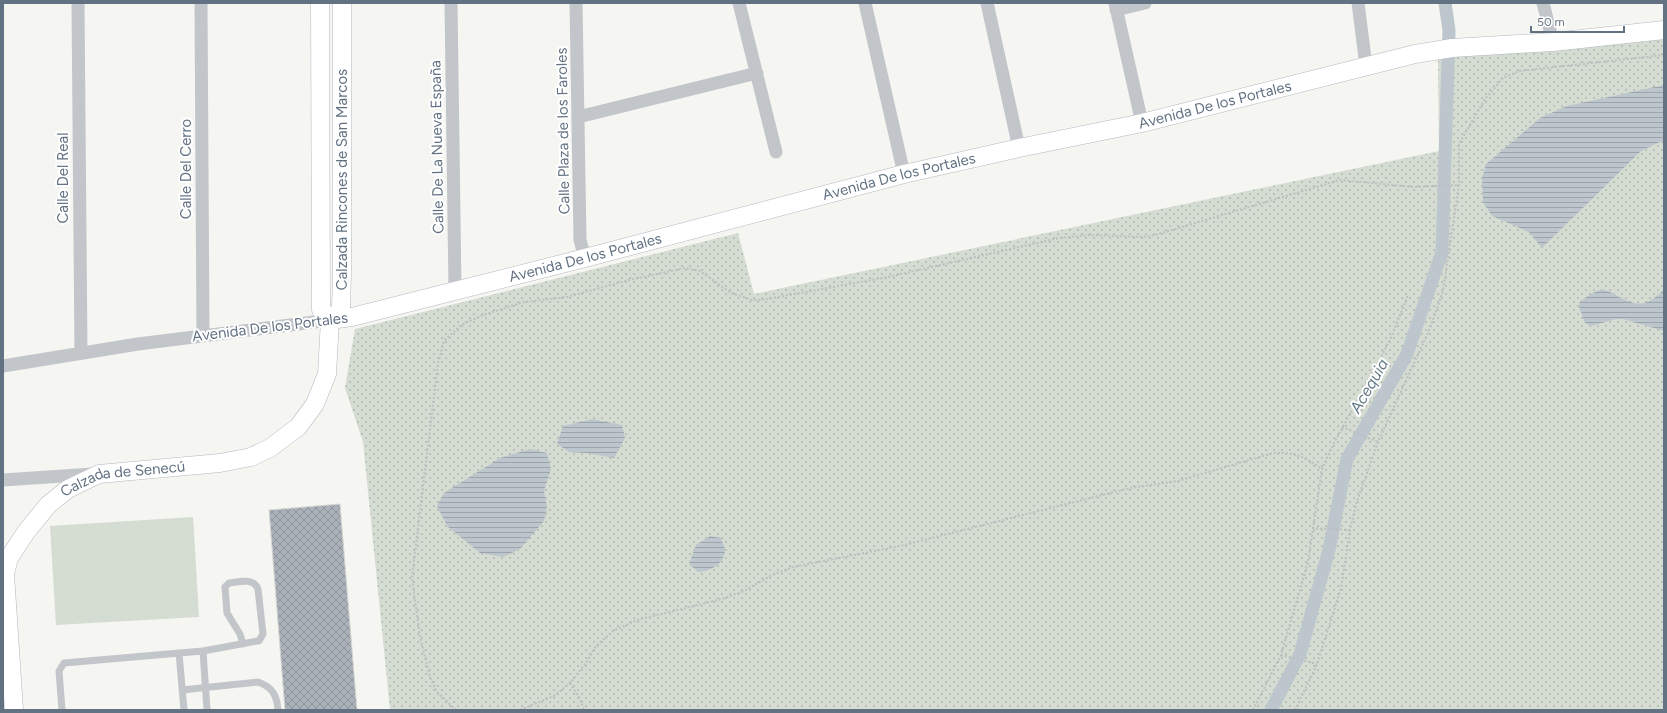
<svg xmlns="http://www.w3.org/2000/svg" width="1667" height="713" font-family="Figtree,sans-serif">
<defs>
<pattern id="grass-dots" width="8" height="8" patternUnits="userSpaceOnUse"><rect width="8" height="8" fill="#d5dcd2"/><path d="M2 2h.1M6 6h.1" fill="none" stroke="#b0b7b0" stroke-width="1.8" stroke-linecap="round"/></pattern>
<pattern id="water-rules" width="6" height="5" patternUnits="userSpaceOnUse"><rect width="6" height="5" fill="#bdc6cd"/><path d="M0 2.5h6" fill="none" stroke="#9da5ac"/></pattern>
<pattern id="building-cross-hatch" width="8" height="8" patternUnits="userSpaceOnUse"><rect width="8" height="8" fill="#aab1b8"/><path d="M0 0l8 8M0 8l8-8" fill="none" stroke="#8e949b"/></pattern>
</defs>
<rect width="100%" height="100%" fill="#f5f5f1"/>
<path fill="url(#grass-dots)" d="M 1664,37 L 1664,710 L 390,710 L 363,442 L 345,388 L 355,329 L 738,233 L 754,294 L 1439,151 L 1438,58 Z"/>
<path fill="#d5dcd2" d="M 193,517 L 199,617 L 56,625 L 50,526 Z"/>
<path fill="url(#water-rules)" d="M 1664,85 L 1664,140 L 1641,151 L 1542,248 L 1529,232 L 1492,216 L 1483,202 L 1482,178 L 1486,164 L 1540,118 L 1567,106 Z
M 1664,289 L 1664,331 L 1623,319 L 1616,319 L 1591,326 L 1585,323 L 1579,307 L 1580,301 C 1586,298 1593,292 1600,290 C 1604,289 1608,291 1612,293 C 1636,306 1644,310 1664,289 Z
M 592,419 L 622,425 L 625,438 L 614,458 L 587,453 L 569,452 L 557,444 L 563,426 Z
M 530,449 L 547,453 L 551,469 L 544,491 L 547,507 L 544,521 L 520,549 L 503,557 L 480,553 L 447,526 L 437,506 L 444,493 L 500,458 Z
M 710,536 L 721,538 C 722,542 725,547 725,550 C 724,565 710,571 698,572 L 689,564 L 696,545 Z"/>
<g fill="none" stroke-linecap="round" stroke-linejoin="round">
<path stroke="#bdc6cd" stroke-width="13" d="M 1271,710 L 1300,654 L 1329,550 L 1347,459 L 1407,354 L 1442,252 L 1449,30 L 1445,3"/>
</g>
<path fill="url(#building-cross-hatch)" stroke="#d6d6d4" d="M 340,504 L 357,710 L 285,710 L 269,510 Z"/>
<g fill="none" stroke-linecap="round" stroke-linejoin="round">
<defs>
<g id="secondary">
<path d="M 320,3 L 321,310 L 330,320"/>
<path id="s1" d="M 330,320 L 352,317 L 585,258 L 904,174 L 1019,148 L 1142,123 L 1415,54 L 1452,48 L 1553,42 L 1664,30"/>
<path id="s2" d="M 330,320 L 341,309 L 342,273 L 342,3"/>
<path id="s3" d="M 14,710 L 5,574 L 9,558 L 26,532 L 48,505 L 68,489 L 99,474 L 220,463 L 251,457 L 270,448 L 298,427 L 315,404 L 327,374 L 330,320"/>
</g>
</defs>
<use href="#secondary" stroke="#b4b9be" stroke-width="19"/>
<path stroke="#bcbec0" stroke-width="2" stroke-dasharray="2 2" stroke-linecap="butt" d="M 1342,427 L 1378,442
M 1312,528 L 1350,530
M 1281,655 L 1317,664
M 570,683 L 580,699 L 584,710
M 456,710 L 437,692 L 430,677 L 420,637 L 412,578 L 438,363 L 444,341 L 461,325 L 483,315 L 524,302 L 567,297 L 629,280 L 685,268 L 700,271 L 731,293 L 752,300 L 762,300 L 888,277 L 1059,238 L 1090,235 L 1143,237 L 1155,235 L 1340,180 L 1415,187 L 1459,185
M 520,710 L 554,696 L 570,683 L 586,663 L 596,646 L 613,631 L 637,620 L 722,599 L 744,591 L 770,576 L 793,567 L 900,546 L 1130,488 L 1178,481 L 1273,453 C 1297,452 1303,457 1322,469
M 1253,710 L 1281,655 L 1308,562 L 1322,469 L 1333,445 L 1391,338 L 1408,295
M 1295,710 L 1317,664 L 1341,588 L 1350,530 L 1357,501 L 1378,442 L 1431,326 L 1443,291 L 1459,185 L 1459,144 L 1485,99 L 1503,78 L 1519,71 L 1664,55"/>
<path stroke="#c2c5c9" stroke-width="7" d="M 203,651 L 207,710
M 179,653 L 184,710
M 182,690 L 258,682 C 272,687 277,695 278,710
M 62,710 L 59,671 L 64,663 L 203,651 L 257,641 L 259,641 L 263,634 L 258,589 C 253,577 239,582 229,583 L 225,587 L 227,613 L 240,634 L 243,644"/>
<path stroke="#c2c5c9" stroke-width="13" d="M 78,3 L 81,353
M 201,3 L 203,336
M 451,3 L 455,290
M 576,3 L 580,240 L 585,258
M 739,3 L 776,152
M 865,3 L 904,174
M 987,3 L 1019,148
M 1115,3 L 1142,123
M 1358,3 L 1366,66
M 1543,3 L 1553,42
M 1116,10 L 1145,3
M 578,117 L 757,73
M 3,366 L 138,344 L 330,320
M 3,480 L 93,474"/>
<use href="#secondary" stroke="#fff" stroke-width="18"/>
</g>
<g text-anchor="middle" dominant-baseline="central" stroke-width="4" stroke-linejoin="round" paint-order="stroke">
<g font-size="15" fill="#637283" stroke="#fff">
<text stroke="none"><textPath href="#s1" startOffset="911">Avenida De los Portales</textPath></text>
<text transform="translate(563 131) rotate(-91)">Calle Plaza de los Faroles</text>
<text transform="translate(437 147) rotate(-91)">Calle De La Nueva España</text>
<text transform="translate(186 169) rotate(-90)">Calle Del Cerro</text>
<text stroke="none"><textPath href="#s1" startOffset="587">Avenida De los Portales</textPath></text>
<text transform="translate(63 178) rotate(-90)">Calle Del Real</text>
<text stroke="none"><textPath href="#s2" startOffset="145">Calzada Rincones de San Marcos</textPath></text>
<text stroke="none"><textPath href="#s1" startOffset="263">Avenida De los Portales</textPath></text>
<text transform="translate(270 327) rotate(-7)">Avenida De los Portales</text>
<text stroke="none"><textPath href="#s3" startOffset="301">Calzada de Senecú</textPath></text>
</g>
<g font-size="16" font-style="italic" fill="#637a87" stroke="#fff">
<text transform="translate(1369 386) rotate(-60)">Acequia</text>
</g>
</g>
<rect width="1667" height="713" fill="none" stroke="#637283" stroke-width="8"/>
<path d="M1531 26v6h93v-6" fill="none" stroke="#637283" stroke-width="2"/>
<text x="1537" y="26" font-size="12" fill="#637283" stroke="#ffffff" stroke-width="3" paint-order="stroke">50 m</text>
</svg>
